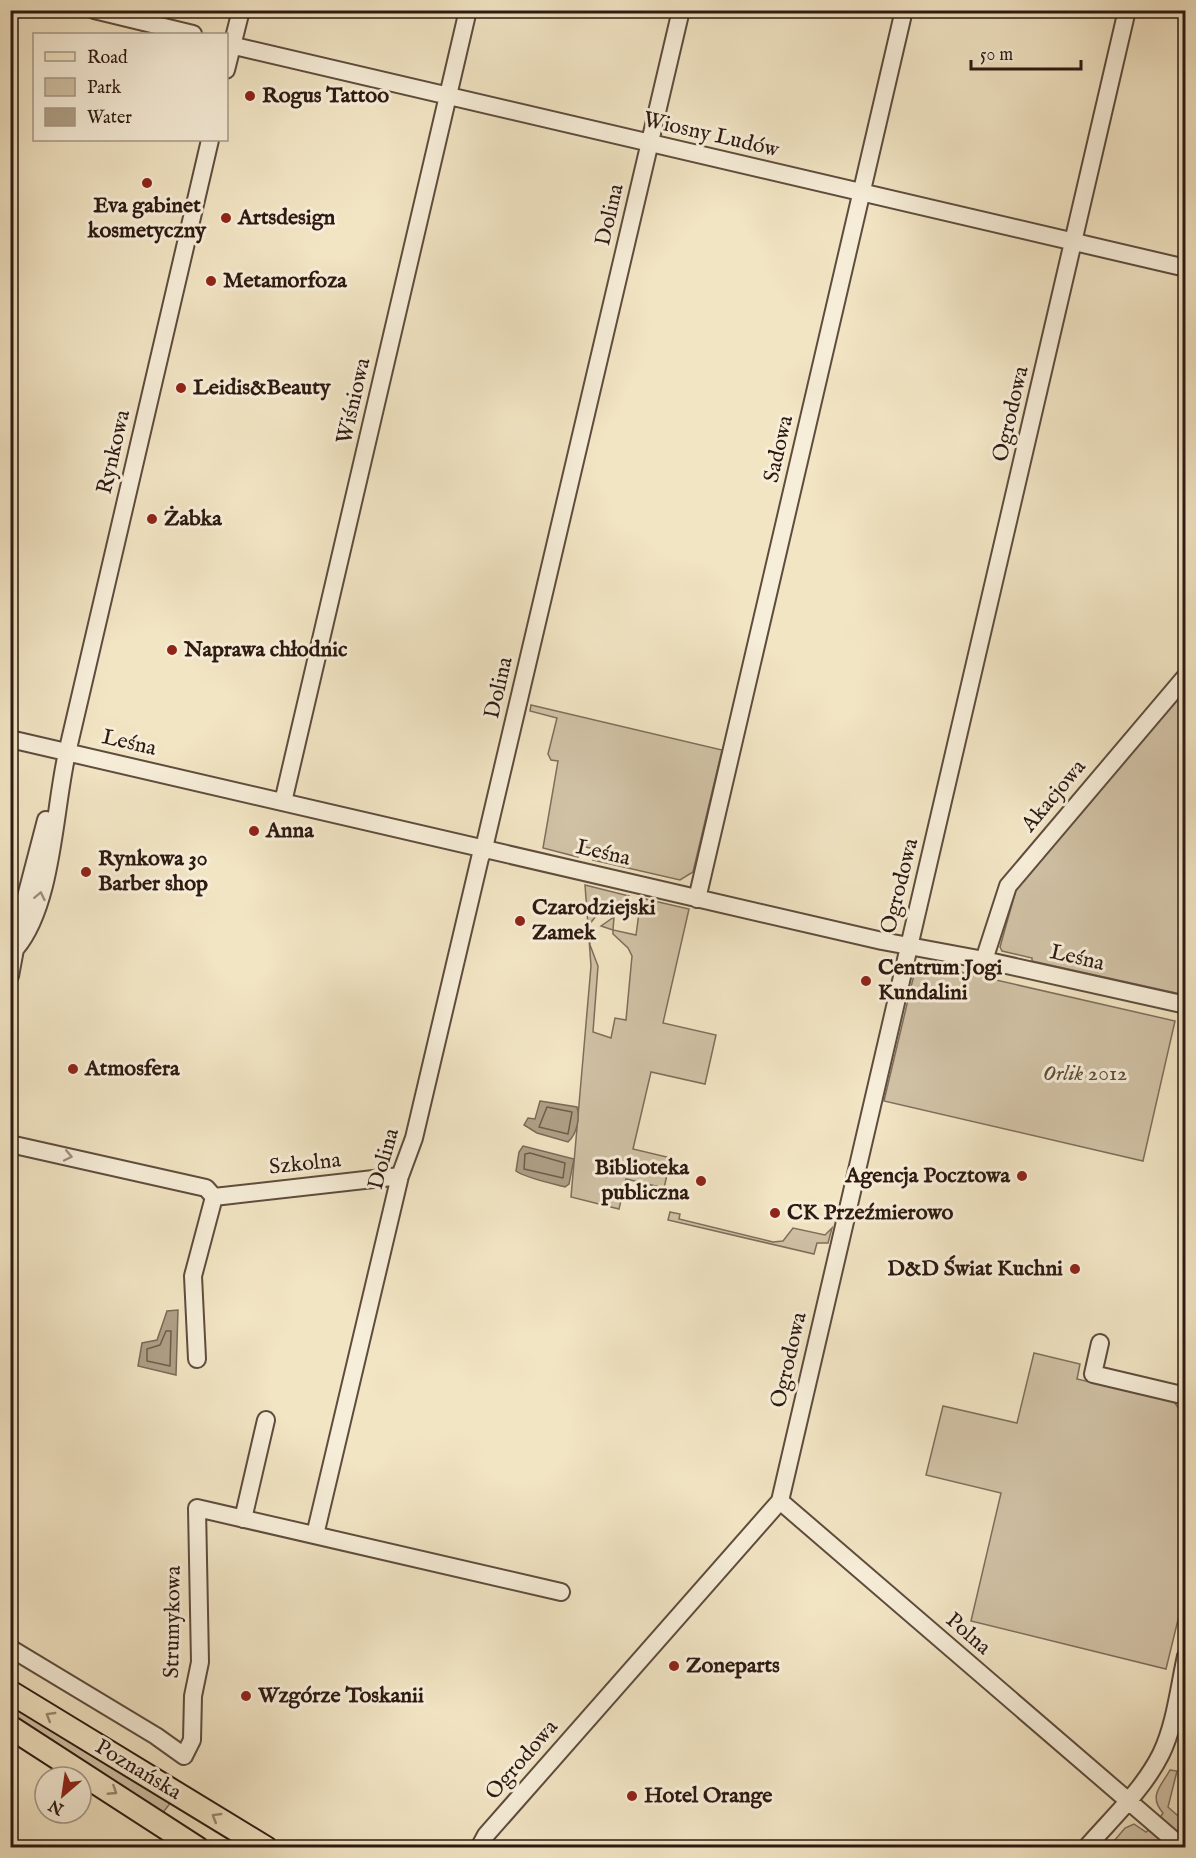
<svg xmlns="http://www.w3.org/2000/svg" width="1196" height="1858" font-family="'IM FELL English',serif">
<rect width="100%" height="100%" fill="#f2e5c4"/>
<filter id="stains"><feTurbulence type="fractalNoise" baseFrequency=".00333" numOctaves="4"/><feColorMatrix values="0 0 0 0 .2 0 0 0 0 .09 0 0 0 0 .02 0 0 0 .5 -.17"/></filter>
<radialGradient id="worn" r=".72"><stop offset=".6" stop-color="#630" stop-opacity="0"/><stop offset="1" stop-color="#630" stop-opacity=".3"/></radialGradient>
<path fill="#d1c2a6" stroke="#7f6e5c" stroke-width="1.5" d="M 1185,690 L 1185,995 L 1032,961 L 1032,958 L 1002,951 L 1000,947 L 1016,890 Z
M 531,705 L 722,750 L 693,872 L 680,880 L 593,860 L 599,850 L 581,846 L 578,857 L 543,848 L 558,761 L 551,760 L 548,754 L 557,718 L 530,711 Z
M 585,885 L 629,896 L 625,904 L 599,912 L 589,925 L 590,945 L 598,966 L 593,1032 L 611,1038 L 615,1018 L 626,1020 L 632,956 L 628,948 L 613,934 L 613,930 L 601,926 L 614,917 L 613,930 L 636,935 L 641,898 L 689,909 L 663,1023 L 716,1035 L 705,1084 L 651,1072 L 633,1149 L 671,1158 L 664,1188 L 626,1179 L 619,1209 L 571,1197 L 591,966 Z
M 917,962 L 1175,1021 L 1143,1161 L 884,1101 Z
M 670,1212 L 680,1214 L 679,1219 L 773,1242 L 783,1241 L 793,1228 L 825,1235 L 832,1228 L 828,1243 L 817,1243 L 814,1254 L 668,1220 Z
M 1034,1353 L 1080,1364 L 1077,1379 L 1174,1402 L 1180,1410 L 1185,1411 L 1186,1587 L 1166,1669 L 971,1621 L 1001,1493 L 926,1475 L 943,1406 L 1017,1423 Z
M 10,1702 L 171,1802 L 162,1814 L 11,1718 Z
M 1170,1770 L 1177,1771 L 1168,1807 L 1185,1822 L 1185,1842 L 1159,1819 L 1163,1813 C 1148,1796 1161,1786 1170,1770 Z
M 1134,1824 L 1146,1832 L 1151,1828 L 1174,1848 L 1108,1848 L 1125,1828 Z"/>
<path fill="#afa087" stroke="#7b6a58" stroke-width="1.5" d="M 540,1101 L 577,1107 C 580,1118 577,1134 568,1142 L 537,1133 L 524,1125 L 528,1118 L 535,1119 Z
M 523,1146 L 574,1159 L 569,1184 L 565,1187 C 554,1184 523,1177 516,1171 L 519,1152 Z
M 178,1310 L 176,1375 L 138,1366 L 142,1343 L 157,1340 L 167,1311 Z"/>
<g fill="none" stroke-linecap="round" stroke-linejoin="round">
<path stroke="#6e5c4c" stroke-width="1.5" d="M 547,1107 L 572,1112 L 568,1134 L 539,1127 Z
M 530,1153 L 565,1163 L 563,1178 L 524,1169 L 525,1154 Z
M 171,1331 L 170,1366 L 147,1361 L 147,1349 L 160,1345 L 166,1331 Z"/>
<defs>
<path id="minor" d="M 94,10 L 193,34
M 226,44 L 1186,268
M 226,70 L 241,10
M 10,739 L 882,941 L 984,960 L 1186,1005
M 283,802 L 468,10
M 697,899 L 904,10
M 16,948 C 53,904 54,809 67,753 C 115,549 162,344 210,140
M 984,960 L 1008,886 L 1186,676
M 10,976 L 22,912 L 46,820
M 10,1144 L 206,1188 L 214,1197
M 214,1197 L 400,1176
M 1100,1343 L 1093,1374 L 1186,1396
M 197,1359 L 193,1276 L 214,1197
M 780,1501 L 1183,1848
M 243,1519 L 266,1420
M 315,1535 L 400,1176 L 414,1138 L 480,858 L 484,848 L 681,10
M 10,1648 L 156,1736 L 184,1756 L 192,1740 L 193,1696 L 200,1662 L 197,1508 L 561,1592
M 479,1848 L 486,1835 L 780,1501 L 1127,10
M 1086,1848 C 1112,1818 1143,1790 1161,1754 C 1175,1725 1179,1688 1186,1656"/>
<path id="major" d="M 10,1692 L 266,1848
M 10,1727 L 197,1848"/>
</defs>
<use href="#minor" stroke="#5e4c3e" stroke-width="20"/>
<use href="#major" stroke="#2d1911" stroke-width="26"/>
<use href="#minor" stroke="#f7eed9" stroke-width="16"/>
<use href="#major" stroke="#f2e5c4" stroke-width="22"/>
</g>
<defs><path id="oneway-chevron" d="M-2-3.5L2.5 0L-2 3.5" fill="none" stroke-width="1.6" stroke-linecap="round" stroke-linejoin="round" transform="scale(1.5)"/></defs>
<g stroke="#9c8e7f">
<use href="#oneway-chevron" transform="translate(40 896) rotate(-78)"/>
<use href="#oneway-chevron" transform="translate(68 1156) rotate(12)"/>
</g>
<g stroke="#998973">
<use href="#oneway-chevron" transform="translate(50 1716) rotate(-149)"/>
<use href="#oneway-chevron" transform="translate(113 1791) rotate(33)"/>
<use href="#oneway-chevron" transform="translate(216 1817) rotate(-149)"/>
</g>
<g fill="#8f2418" stroke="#f7eed9" stroke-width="2">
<circle cx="250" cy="96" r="6"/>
<circle cx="147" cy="183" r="6"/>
<circle cx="226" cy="218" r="6"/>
<circle cx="211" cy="281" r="6"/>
<circle cx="181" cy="388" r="6"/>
<circle cx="152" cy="519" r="6"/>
<circle cx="172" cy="650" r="6"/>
<circle cx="254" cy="831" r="6"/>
<circle cx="86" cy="872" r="6"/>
<circle cx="520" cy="921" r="6"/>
<circle cx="866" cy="981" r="6"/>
<circle cx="73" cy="1069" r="6"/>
<circle cx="1022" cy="1176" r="6"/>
<circle cx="701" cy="1181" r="6"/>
<circle cx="775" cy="1213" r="6"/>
<circle cx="1075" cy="1269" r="6"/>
<circle cx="674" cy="1666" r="6"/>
<circle cx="246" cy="1696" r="6"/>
<circle cx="632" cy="1796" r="6"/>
</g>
<g text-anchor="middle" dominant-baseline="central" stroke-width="6" stroke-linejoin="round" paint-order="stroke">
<g font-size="22" font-weight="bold" fill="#2d1911" stroke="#f7eed9" text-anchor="start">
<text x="262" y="96">Rogus Tattoo</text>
<text x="147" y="206" text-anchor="middle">Eva gabinet<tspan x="147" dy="25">kosmetyczny</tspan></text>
<text x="238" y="218">Artsdesign</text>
<text x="223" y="281">Metamorfoza</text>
<text x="193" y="388">Leidis&amp;Beauty</text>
<text x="164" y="519">Żabka</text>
<text x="184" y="650">Naprawa chłodnic</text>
<text x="266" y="831">Anna</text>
<text x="98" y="859">Rynkowa 30<tspan x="98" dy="25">Barber shop</tspan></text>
<text x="532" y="908">Czarodziejski<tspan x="532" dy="25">Zamek</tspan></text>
<text x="878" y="968">Centrum Jogi<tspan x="878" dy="25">Kundalini</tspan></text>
<text x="85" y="1069">Atmosfera</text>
<text x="689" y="1168" text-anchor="end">Biblioteka<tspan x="689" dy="25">publiczna</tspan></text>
<text x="1010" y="1176" text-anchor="end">Agencja Pocztowa</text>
<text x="787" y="1213">CK Przeźmierowo</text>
<text x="1063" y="1269" text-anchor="end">D&amp;D Świat Kuchni</text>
<text x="686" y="1666">Zoneparts</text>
<text x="258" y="1696">Wzgórze Toskanii</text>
<text x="644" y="1796">Hotel Orange</text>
</g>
<g font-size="22" fill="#2d1911" stroke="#f7eed9">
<text transform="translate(711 135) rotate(13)">Wiosny Ludów</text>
<text transform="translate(610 215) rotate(-77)">Dolina</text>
<text transform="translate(354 401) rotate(-77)">Wiśniowa</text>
<text transform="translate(1011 414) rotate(-77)">Ogrodowa</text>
<text transform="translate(779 449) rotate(-77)">Sadowa</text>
<text transform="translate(114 452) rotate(-77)">Rynkowa</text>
<text transform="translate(499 688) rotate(-77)">Dolina</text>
<text transform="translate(129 743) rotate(13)">Leśna</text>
<text transform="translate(1054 796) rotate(-50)">Akacjowa</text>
<text transform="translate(603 853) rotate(13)">Leśna</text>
<text transform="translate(900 886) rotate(-76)">Ogrodowa</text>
<text transform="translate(1077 958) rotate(13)">Leśna</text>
<text transform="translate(384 1159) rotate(-74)">Dolina</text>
<text transform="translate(305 1164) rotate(-6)">Szkolna</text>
<text transform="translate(789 1360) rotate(-77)">Ogrodowa</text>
<text transform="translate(173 1622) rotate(-89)">Strumykowa</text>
<text transform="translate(968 1634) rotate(41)">Polna</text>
<text transform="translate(522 1760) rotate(-49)">Ogrodowa</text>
<text transform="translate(138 1770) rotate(31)">Poznańska</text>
</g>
<g font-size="22" font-style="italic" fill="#5e4c3e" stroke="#f7eed9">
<text x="1085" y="1074">Orlik 2012</text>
</g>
</g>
<rect width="1196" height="1858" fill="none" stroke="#f2e5c4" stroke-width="36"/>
<rect x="12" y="12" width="1172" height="1834" fill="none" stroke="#2d1911" stroke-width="3"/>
<rect x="18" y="18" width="1160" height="1822" fill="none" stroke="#2d1911" stroke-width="1.5"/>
<rect x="33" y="33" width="195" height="108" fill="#f7eed9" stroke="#a69989" stroke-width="1.5"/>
<rect x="45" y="52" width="30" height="9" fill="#f2e5c4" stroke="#a69989" stroke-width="1.5"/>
<text x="87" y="63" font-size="18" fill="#2d1911">Road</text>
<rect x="45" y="78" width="30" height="18" fill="#d1c2a6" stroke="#a69989" stroke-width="1.5"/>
<text x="87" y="93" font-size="18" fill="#2d1911">Park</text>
<rect x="45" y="108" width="30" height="18" fill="#afa087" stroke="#a69989" stroke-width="1.5"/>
<text x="87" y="123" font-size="18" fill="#2d1911">Water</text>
<g transform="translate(63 1795) rotate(209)"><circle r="28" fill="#f7eed9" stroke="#a69989" stroke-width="1.5"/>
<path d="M0-4.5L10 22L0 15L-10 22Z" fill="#8f2418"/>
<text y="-9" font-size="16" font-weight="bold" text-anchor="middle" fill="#2d1911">N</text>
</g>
<path d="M971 60v9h110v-9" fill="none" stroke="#2d1911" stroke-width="3"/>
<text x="980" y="60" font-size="18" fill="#2d1911" stroke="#f7eed9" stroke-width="4.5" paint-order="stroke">50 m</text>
<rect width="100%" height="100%" filter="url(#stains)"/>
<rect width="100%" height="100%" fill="url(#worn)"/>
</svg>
